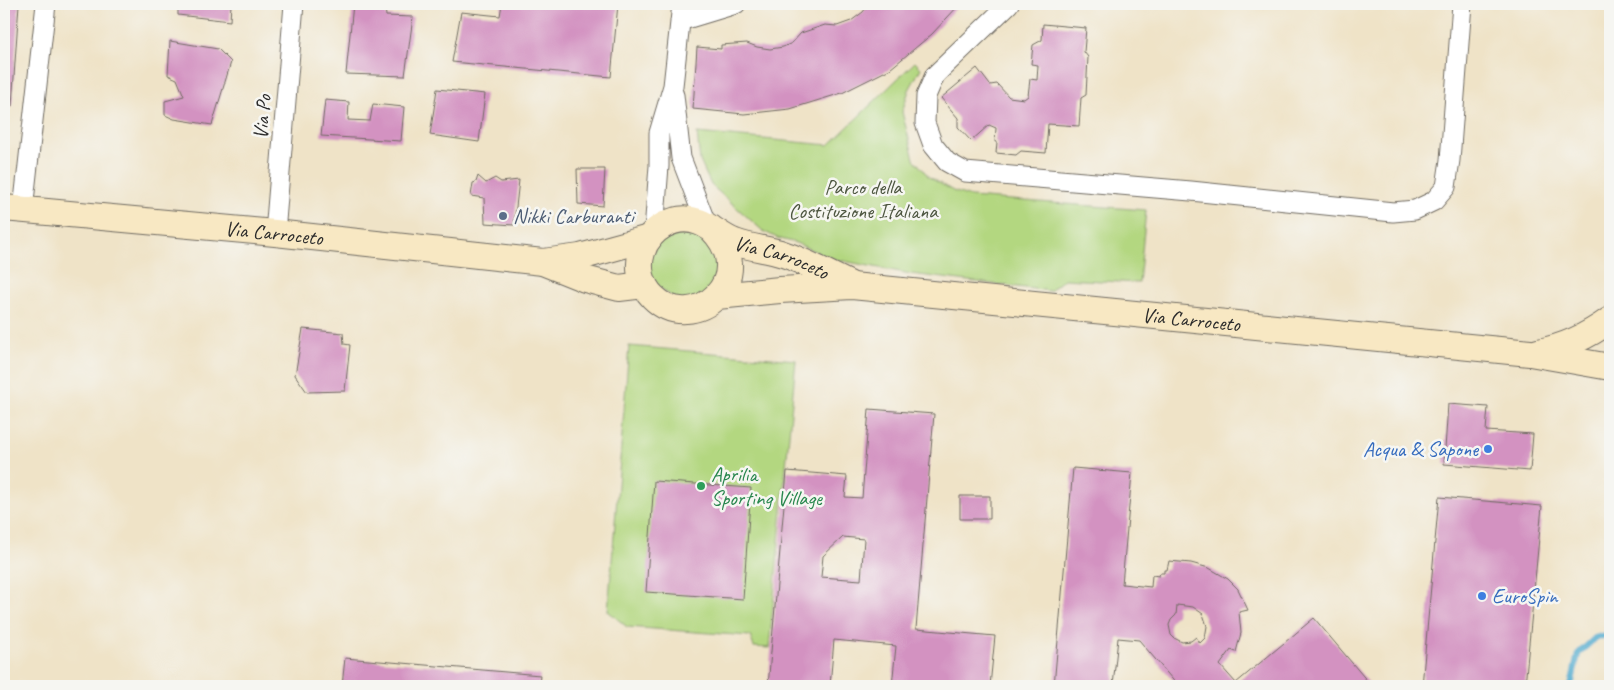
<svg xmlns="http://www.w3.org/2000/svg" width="1614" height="690" font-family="Caveat,sans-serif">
<rect width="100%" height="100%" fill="#f6f6f2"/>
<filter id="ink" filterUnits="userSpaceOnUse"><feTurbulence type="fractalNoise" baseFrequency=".02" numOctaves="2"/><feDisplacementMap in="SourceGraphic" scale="10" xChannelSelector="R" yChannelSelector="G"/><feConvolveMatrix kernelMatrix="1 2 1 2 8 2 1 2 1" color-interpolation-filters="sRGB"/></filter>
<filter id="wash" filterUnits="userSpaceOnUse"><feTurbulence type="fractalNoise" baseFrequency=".0096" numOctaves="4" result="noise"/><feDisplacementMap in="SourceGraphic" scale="20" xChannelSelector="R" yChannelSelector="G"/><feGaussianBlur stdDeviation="1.12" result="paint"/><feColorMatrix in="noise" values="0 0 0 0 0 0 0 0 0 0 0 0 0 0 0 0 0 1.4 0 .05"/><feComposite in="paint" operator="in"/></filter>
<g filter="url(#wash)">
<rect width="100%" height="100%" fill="#efe3c7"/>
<path fill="#b3d780" stroke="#6f8156" d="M 915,62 L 921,68 L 909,90 L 902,112 L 914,159 L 929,177 L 953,191 L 971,197 L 1146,210 L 1139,283 L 1064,279 L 1050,291 L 911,274 L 833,259 L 796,243 L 777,238 L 763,231 L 711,185 L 700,161 L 697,133 L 829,145 Z
M 697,221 L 730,265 L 690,310 L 641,274 L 644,246 Z
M 629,346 L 796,360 L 769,648 L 754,647 L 750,636 L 627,627 L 608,611 Z"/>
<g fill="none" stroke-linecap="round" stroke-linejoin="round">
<path stroke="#50aace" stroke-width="6" d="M 1571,686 L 1578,654 L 1595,638 L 1610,634"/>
</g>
<g id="blocks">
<path fill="#d392c1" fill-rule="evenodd" d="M 4,4 L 19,4 L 12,106 L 4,105 Z
M 178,4 L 231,4 L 230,21 L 178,15 Z
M 353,4 L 385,7 L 386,16 L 413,17 L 405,76 L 346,74 Z
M 502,4 L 618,4 L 611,77 L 452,62 L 461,12 L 500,16 Z
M 869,4 L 960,4 L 932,34 L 890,69 L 842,93 L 790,109 L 744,114 L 693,109 L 697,47 L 721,49 L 721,45 L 747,43 L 757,47 L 770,49 L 783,47 L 792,43 L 801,33 L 825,25 L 837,26 L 851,21 L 863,12 Z
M 1043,24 L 1086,28 L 1084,52 L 1088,57 L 1086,95 L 1081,98 L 1079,126 L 1048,124 L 1046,153 L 1021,151 L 1016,155 L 996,153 L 997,142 L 995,142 L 996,128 L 989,125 L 971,141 L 958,127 L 958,118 L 941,98 L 977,68 L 990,85 L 997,84 L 1009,97 L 1024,99 L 1028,96 L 1030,79 L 1037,80 L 1038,65 L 1031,64 L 1033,45 L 1042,40 Z
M 170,41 L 218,49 L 231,62 L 212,125 L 174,119 L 165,115 L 165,101 L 184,96 L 177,79 L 168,75 Z
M 437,89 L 485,94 L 479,142 L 430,135 Z
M 325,100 L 349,102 L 348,120 L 370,121 L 373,104 L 404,107 L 401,141 L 321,136 Z
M 577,169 L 605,169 L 603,206 L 578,204 Z
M 478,176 L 486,183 L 495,178 L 501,182 L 519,180 L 514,225 L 485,223 L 484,198 L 471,196 L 473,183 L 476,182 Z
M 303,329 L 343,333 L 344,344 L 350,345 L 345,391 L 307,392 L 295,375 Z
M 1448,404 L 1488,407 L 1486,431 L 1533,434 L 1530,471 L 1444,464 Z
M 869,409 L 934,414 L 916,629 L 995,636 L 990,686 L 892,686 L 896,646 L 834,640 L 830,686 L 768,686 L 787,471 L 847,476 L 845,497 L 862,498 ZM 843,537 L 864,539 L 861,580 L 821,577 L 823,556 Z
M 1073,468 L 1132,473 L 1122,584 L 1151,587 L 1152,575 L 1159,576 L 1160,573 L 1164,573 L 1164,570 L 1167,570 L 1169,561 L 1191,563 L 1209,568 L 1228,579 L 1238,589 L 1248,610 L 1239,612 L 1241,633 L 1236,652 L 1231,650 L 1220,665 L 1236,683 L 1314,618 L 1369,683 L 1365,686 L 1178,686 L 1139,640 L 1118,638 L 1113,686 L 1054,686 ZM 1177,605 L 1193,607 L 1203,614 L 1207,626 L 1205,638 L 1200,643 L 1196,637 L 1191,641 L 1182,642 L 1174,638 L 1171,635 L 1169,625 L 1171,620 L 1176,615 Z
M 654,481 L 751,488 L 743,599 L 646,592 Z
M 960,496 L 990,496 L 990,519 L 960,519 Z
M 1439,497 L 1542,506 L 1525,686 L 1422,686 Z
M 345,658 L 540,675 L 539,686 L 342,686 Z"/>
</g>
</g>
<g filter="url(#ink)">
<use href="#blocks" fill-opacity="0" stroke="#706b62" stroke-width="1"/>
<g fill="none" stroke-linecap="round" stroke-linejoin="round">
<defs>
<path id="street" d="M 1009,4 L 935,75 L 926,96 L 925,123 L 933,145 L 947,162 L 965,172 L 1191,191 L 1393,212 L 1415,210 L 1434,201 L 1446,187 L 1450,160 L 1462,4
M 680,21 L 736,4
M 674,95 L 681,158 L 707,226
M 23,210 L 46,4
M 654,231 L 659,166 L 659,133 L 673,86 L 682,4
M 275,233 L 294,4"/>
<g id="secondary">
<path id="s1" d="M 4,208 L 275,233 L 543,262 L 580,257 L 649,238"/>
<path id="s2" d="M 711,228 C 762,278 693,337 653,297 C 641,285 637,268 642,252 C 649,229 675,213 699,222 C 712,227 723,238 735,242 C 751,248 768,249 783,254 C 805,261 827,274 849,284"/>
<path d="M 545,263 L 585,279 L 619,288 L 644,285"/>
<path id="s3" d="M 717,296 L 780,290 L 852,286 L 1530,353 L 1610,367"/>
<path d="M 1538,352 C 1566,347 1588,336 1610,320"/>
</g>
</defs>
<use href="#street" stroke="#706b62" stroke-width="21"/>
<use href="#secondary" stroke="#706b62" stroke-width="28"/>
<use href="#street" stroke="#fff" stroke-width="19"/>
<use href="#secondary" stroke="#f8e8c3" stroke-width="26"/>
</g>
</g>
<circle fill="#5c6f8a" stroke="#f6f6f2" stroke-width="2" cx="503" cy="216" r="5"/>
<g fill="#3f7fe0" stroke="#f6f6f2" stroke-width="2">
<circle cx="1488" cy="449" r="5"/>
<circle cx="1482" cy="596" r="5"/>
</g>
<circle fill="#2e9e5b" stroke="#f6f6f2" stroke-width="2" cx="701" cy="486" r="5"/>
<g text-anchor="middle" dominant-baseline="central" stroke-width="5" stroke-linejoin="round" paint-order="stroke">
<g font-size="21" fill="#2b2b2b" stroke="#f6f6f2">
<text transform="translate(262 117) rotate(-85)">Via Po</text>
<text stroke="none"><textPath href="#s1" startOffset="271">Via Carroceto</textPath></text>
<text stroke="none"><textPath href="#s2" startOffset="358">Via Carroceto</textPath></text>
<text stroke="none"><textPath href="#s3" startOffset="476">Via Carroceto</textPath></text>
</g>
<g font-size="21" fill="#4d5640" stroke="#f6f6f2">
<text x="863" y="187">Parco della<tspan x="863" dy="24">Costituzione Italiana</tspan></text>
</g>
<g font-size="21" fill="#4e5e75" stroke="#f6f6f2" text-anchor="start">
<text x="513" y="216">Nikki Carburanti</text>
</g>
<g font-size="21" fill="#366cbe" stroke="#f6f6f2" text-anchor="end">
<text x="1478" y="449">Acqua &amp; Sapone</text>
<text x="1492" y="596" text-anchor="start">EuroSpin</text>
</g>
<g font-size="21" fill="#27864d" stroke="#f6f6f2" text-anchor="start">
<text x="711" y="474">Aprilia<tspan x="711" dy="24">Sporting Village</tspan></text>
</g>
</g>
<rect width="1614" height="690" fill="none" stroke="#f6f6f2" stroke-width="20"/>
</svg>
